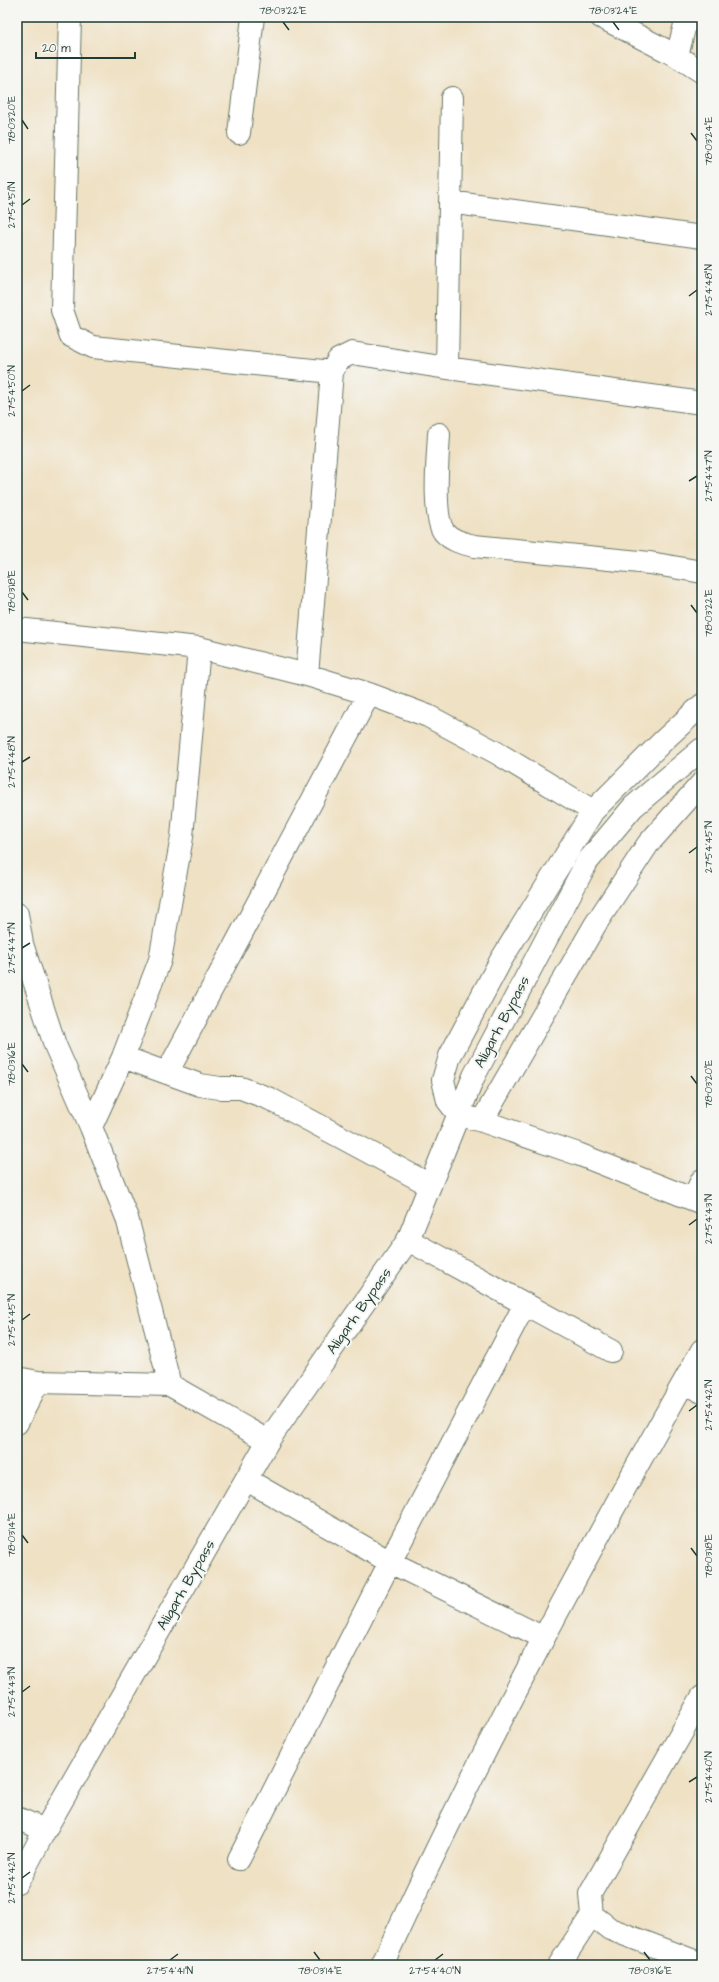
<svg xmlns="http://www.w3.org/2000/svg" width="719" height="1982" font-family="'Architects Daughter',sans-serif">
<rect width="100%" height="100%" fill="#f6f6f2"/>
<filter id="ink" filterUnits="userSpaceOnUse"><feTurbulence type="fractalNoise" baseFrequency=".025" numOctaves="2"/><feDisplacementMap in="SourceGraphic" scale="8" xChannelSelector="R" yChannelSelector="G"/><feConvolveMatrix kernelMatrix="1 2 1 2 8 2 1 2 1" color-interpolation-filters="sRGB"/></filter>
<filter id="wash" filterUnits="userSpaceOnUse"><feTurbulence type="fractalNoise" baseFrequency=".012" numOctaves="4" result="noise"/><feDisplacementMap in="SourceGraphic" scale="16" xChannelSelector="R" yChannelSelector="G"/><feGaussianBlur stdDeviation="0.9" result="paint"/><feColorMatrix in="noise" values="0 0 0 0 0 0 0 0 0 0 0 0 0 0 0 0 0 1.4 0 .05"/><feComposite in="paint" operator="in"/></filter>
<g filter="url(#wash)">
<rect width="100%" height="100%" fill="#efe1c4"/>
</g>
<g filter="url(#ink)">
<g fill="none" stroke-linecap="round" stroke-linejoin="round">
<defs>
<path id="minor" d="M 70,17 L 62,310 L 71,336 L 93,347 L 332,372
M 601,17 L 677,56 L 702,72
M 677,56 L 687,17
M 239,133 L 253,17
M 450,202 L 702,237
M 447,368 L 452,98
M 439,434 C 438,455 432,516 444,532 C 452,541 463,543 474,546 L 650,563 L 702,572
M 17,629 L 199,648 L 307,675 L 369,694 L 167,1073
M 307,675 L 332,372 L 338,360 L 352,353 L 447,368 L 702,403
M 369,694 L 428,716 L 497,753 L 593,811
M 702,705 L 664,740 L 593,811 L 501,960 L 450,1056 L 443,1080 L 448,1101 L 459,1115 L 482,1121 L 578,1154 L 702,1203
M 17,914 L 22,944 L 55,1045 L 91,1127 L 127,1218 L 170,1385
M 123,1057 L 200,1085 L 220,1088 L 241,1088 L 270,1099 L 430,1185
M 482,1121 L 595,925 L 648,844 L 702,783
M 91,1127 L 123,1057 L 160,960 L 182,837 L 199,648
M 693,1199 L 702,1180
M 408,1240 L 611,1351
M 17,1378 L 38,1382 L 170,1385 L 268,1441
M 684,1383 L 702,1392
M 17,1423 L 38,1382
M 247,1480 L 390,1562 L 544,1638
M 702,1697 L 590,1894 L 592,1915 L 610,1929 L 702,1964
M 17,1818 L 45,1830
M 239,1859 L 390,1562 L 525,1304
M 382,1965 C 478,1755 588,1551 702,1350
M 559,1965 L 592,1915"/>
<path id="secondary" d="M 17,1883 L 45,1830 L 268,1441 L 408,1240 L 474,1076 L 587,862 L 633,807 L 702,749"/>
</defs>
<use href="#minor" stroke="#687666" stroke-width="24"/>
<use href="#secondary" stroke="#687666" stroke-width="24"/>
<use href="#minor" stroke="#fff" stroke-width="22"/>
<use href="#secondary" stroke="#fff" stroke-width="22"/>
</g>
</g>
<path fill="none" stroke="#1f3d34" stroke-width="1.5" d="M 283,22 L 289,30M 613,22 L 619,30M 22,120 L 28,129M 691,133 L 697,141M 22,205 L 30,199M 689,296 L 697,290M 22,391 L 30,385M 689,481 L 697,476M 22,592 L 28,600M 691,605 L 697,613M 22,762 L 30,757M 689,853 L 697,847M 22,948 L 30,943M 22,1064 L 28,1072M 691,1076 L 697,1084M 689,1225 L 697,1219M 22,1320 L 30,1314M 689,1411 L 697,1405M 22,1535 L 28,1543M 691,1548 L 697,1556M 22,1692 L 30,1686M 689,1782 L 697,1777M 22,1878 L 30,1872M 314,1952 L 320,1960M 644,1952 L 650,1960M 170,1960 L 178,1954M 435,1960 L 443,1954"/>
<g text-anchor="middle" dominant-baseline="central" stroke-width="4" stroke-linejoin="round" paint-order="stroke">
<g font-size="15" fill="#1f3d34" stroke="#f6f6f2">
<text transform="translate(502 1022) rotate(-62)">Aligarh Bypass</text>
<text transform="translate(359 1311) rotate(-55)">Aligarh Bypass</text>
<text transform="translate(186 1585) rotate(-60)">Aligarh Bypass</text>
</g>
</g>
<rect width="719" height="1982" fill="none" stroke="#f6f6f2" stroke-width="44"/>
<path d="M36 52v6h99v-6" fill="none" stroke="#1f3d34" stroke-width="2"/>
<text x="42" y="52" font-size="12" fill="#1f3d34" stroke="#f6f6f2" stroke-width="3" paint-order="stroke">20 m</text>
<rect x="22" y="22" width="675" height="1938" fill="none" stroke="#1f3d34" stroke-width="1.5"/>
<g font-size="10" text-anchor="middle" fill="#1f3d34">
<text x="283" y="14">78°03'22"E</text>
<text x="613" y="14">78°03'24"E</text>
<text transform="translate(11 120) rotate(-90)" y="4">78°03'20"E</text>
<text transform="translate(708 141) rotate(-90)" y="4">78°03'24"E</text>
<text transform="translate(11 205) rotate(-90)" y="4">27°54'51"N</text>
<text transform="translate(708 290) rotate(-90)" y="4">27°54'48"N</text>
<text transform="translate(11 391) rotate(-90)" y="4">27°54'50"N</text>
<text transform="translate(708 476) rotate(-90)" y="4">27°54'47"N</text>
<text transform="translate(11 592) rotate(-90)" y="4">78°03'18"E</text>
<text transform="translate(708 613) rotate(-90)" y="4">78°03'22"E</text>
<text transform="translate(11 762) rotate(-90)" y="4">27°54'48"N</text>
<text transform="translate(708 847) rotate(-90)" y="4">27°54'45"N</text>
<text transform="translate(11 948) rotate(-90)" y="4">27°54'47"N</text>
<text transform="translate(11 1064) rotate(-90)" y="4">78°03'16"E</text>
<text transform="translate(708 1084) rotate(-90)" y="4">78°03'20"E</text>
<text transform="translate(708 1219) rotate(-90)" y="4">27°54'43"N</text>
<text transform="translate(11 1320) rotate(-90)" y="4">27°54'45"N</text>
<text transform="translate(708 1405) rotate(-90)" y="4">27°54'42"N</text>
<text transform="translate(11 1535) rotate(-90)" y="4">78°03'14"E</text>
<text transform="translate(708 1556) rotate(-90)" y="4">78°03'18"E</text>
<text transform="translate(11 1692) rotate(-90)" y="4">27°54'43"N</text>
<text transform="translate(708 1777) rotate(-90)" y="4">27°54'40"N</text>
<text transform="translate(11 1878) rotate(-90)" y="4">27°54'42"N</text>
<text x="170" y="1974">27°54'41"N</text>
<text x="320" y="1974">78°03'14"E</text>
<text x="435" y="1974">27°54'40"N</text>
<text x="650" y="1974">78°03'16"E</text>
</g>
</svg>
